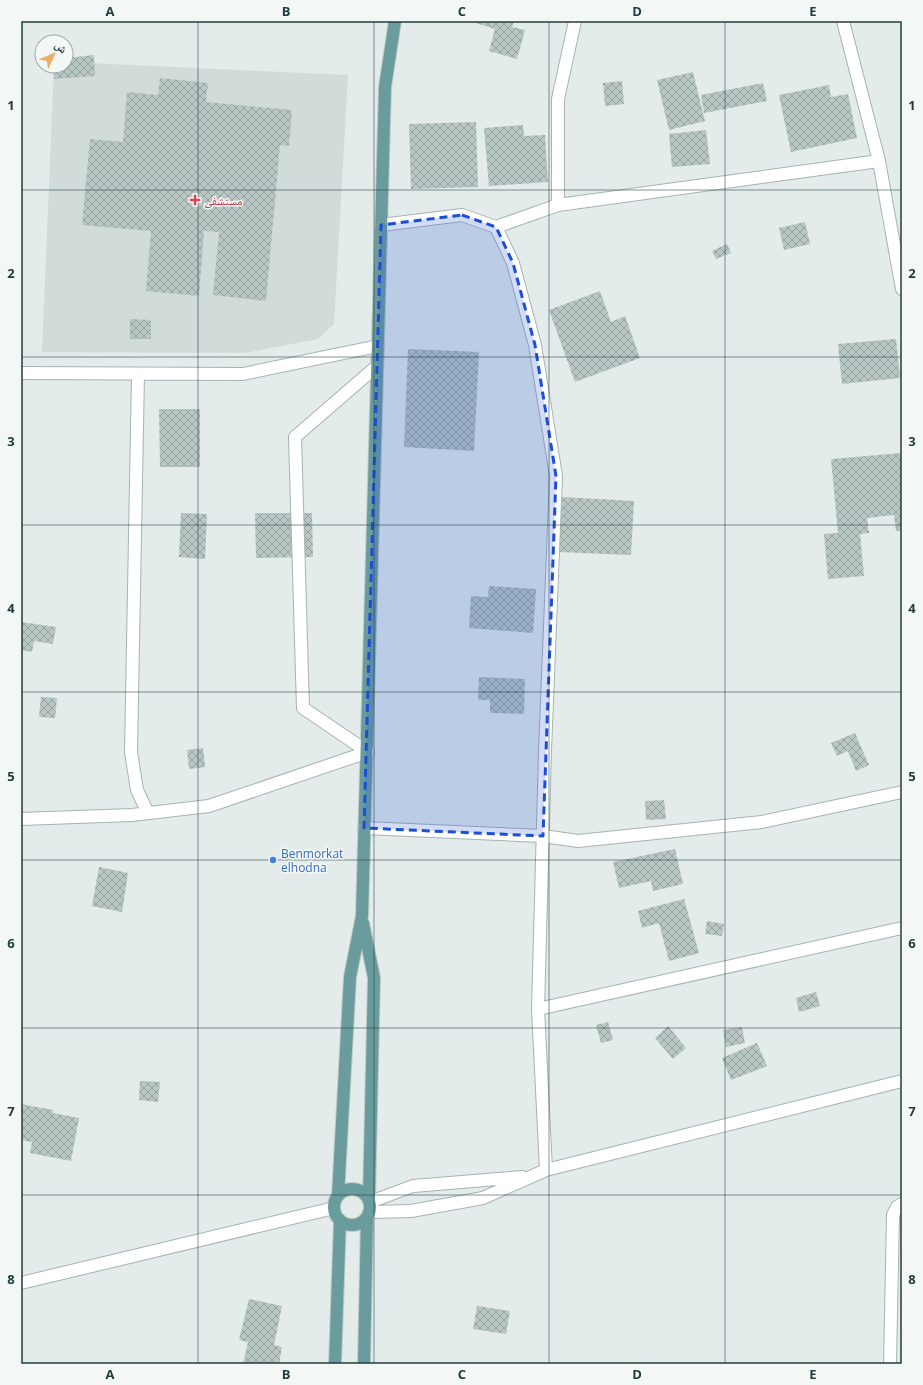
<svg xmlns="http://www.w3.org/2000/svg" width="923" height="1385" font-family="'Open Sans','Noto Naskh Arabic',sans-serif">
<defs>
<pattern id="building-cross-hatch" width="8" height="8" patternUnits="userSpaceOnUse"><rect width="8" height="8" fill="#b8c6c4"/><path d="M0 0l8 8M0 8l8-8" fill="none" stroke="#95a2a0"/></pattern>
</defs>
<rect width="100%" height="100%" fill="#e3ecea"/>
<path fill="#d1dbda" d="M 66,62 L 348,75 L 334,324 L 318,339 L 245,353 L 42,352 L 54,66 L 66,66 Z"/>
<path fill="url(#building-cross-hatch)" d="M 469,21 L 514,21 L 512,27 L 525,30 L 517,59 L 489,51 L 495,29 Z
M 94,55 L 95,76 L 54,79 L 53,66 L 66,66 L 66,58 Z
M 693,72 L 705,121 L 669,130 L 657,80 Z
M 160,78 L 208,83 L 206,102 L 292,110 L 289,146 L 280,145 L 266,301 L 213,295 L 219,232 L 204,231 L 199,296 L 146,291 L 151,231 L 82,225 L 90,139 L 123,142 L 127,92 L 158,95 Z
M 622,81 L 624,104 L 605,106 L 603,83 Z
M 763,83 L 767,101 L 704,113 L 701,95 Z
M 829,85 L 831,97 L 848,94 L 857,138 L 791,152 L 779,95 Z
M 476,122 L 478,187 L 411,189 L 409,124 Z
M 523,125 L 524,136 L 545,135 L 548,182 L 489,186 L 484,128 Z
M 706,130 L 710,164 L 672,167 L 669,134 Z
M 805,222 L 810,244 L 784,250 L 779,228 Z
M 727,244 L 731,253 L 716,259 L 712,251 Z
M 600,291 L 611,322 L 625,316 L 640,358 L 575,382 L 549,310 Z
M 130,319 L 151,320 L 151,339 L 130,339 Z
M 896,339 L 900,378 L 842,384 L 838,344 Z
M 408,349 L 479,352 L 474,451 L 404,447 Z
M 159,409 L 200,409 L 200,467 L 160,467 Z
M 902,453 L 902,531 L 896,531 L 894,515 L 867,518 L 869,533 L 860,534 L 864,576 L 828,579 L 824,534 L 838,533 L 831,459 Z
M 562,497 L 634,501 L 631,555 L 559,552 Z
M 181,513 L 207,514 L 205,559 L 179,557 Z
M 255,513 L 312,513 L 313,557 L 256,558 Z
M 489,586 L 536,589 L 533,633 L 469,628 L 471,596 L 488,597 Z
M 21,622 L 56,627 L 53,644 L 34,641 L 32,652 L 21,650 Z
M 479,677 L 525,679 L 524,714 L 490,713 L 490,700 L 478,700 Z
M 41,697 L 57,698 L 55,718 L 39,717 Z
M 855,733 L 869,765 L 856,771 L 848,751 L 837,756 L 831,743 Z
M 203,748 L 205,767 L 189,769 L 187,750 Z
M 664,800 L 666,819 L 646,820 L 645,801 Z
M 675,849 L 683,884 L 653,891 L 651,881 L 619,888 L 613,862 Z
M 99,867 L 128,873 L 122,912 L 92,906 Z
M 684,899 L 699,953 L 669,961 L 659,923 L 642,928 L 638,911 Z
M 707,921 L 724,924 L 722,936 L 705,934 Z
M 816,992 L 820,1006 L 799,1012 L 796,998 Z
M 608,1022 L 613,1040 L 601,1043 L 596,1025 Z
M 668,1026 L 686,1048 L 673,1059 L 655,1038 Z
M 742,1027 L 745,1043 L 726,1047 L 723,1030 Z
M 757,1043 L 767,1066 L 731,1080 L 722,1058 Z
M 140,1081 L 160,1082 L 158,1102 L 139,1100 Z
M 21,1104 L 53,1110 L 53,1113 L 79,1118 L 71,1161 L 30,1153 L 32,1142 L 21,1140 Z
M 249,1299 L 282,1306 L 274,1345 L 282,1347 L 279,1364 L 243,1364 L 248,1342 L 239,1340 Z
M 477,1306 L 510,1311 L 506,1334 L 473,1329 Z"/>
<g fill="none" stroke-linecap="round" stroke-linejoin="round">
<defs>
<path id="lane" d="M 368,752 L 303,708 L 295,437 L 377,366"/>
<path id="street" d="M 843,21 L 879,161 L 902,289
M 558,205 L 558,99 L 575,21
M 381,225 L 462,215 L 496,227 L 513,263 L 535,345 L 556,476 L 545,751 L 538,1009 L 546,1170
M 496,227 L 558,205 L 879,161
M 21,373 L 243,374 L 378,346
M 138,374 L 131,752 L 137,790 L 148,813
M 21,819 L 132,815 L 209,806 L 368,752
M 364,828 L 543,836 L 578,841 L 762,822 L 902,792
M 538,1009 L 902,928
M 370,1202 L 413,1186 L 522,1177
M 370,1212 L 411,1211 L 483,1198 L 546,1170 L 902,1081
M 21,1283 L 334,1208
M 890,1364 L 893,1215 L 897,1207 L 902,1204"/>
<path id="primary" d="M 363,923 L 374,978 L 369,1198
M334 1207a18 18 0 1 1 36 0a18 18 0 1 1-36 0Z
M 338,1196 L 350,977 L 362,916 L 385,87 L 395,21
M 335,1364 L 340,1220
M 364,1364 L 367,1218"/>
</defs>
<use href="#lane" stroke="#a6b3b2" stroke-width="14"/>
<use href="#street" stroke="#a6b3b2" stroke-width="14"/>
<use href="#primary" stroke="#c1c8c8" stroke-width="14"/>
<use href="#lane" stroke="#fff" stroke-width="12"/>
<use href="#street" stroke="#fff" stroke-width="12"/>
<use href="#primary" stroke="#6a9c9e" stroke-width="12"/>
</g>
<path fill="#1d4ed8" fill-opacity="0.2" stroke="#1d4ed8" stroke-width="3" stroke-dasharray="8 5" stroke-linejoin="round" d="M 462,215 L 496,227 L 513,263 L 535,345 L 556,476 L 543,836 L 364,828 L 381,225 Z"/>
<path fill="none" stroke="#233b3c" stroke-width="1" stroke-opacity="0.55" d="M 198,21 L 198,1364M 374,21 L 374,1364M 549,21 L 549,1364M 725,21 L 725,1364M 21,190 L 902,190M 21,357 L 902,357M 21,525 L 902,525M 21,692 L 902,692M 21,860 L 902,860M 21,1028 L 902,1028M 21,1195 L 902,1195"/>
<path fill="#e0444e" stroke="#f3f8f7" stroke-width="1.5" d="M193 194h4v4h4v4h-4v4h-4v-4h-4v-4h4z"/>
<circle fill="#3f7fe0" stroke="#f3f8f7" stroke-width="1.5" cx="273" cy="860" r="4"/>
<g text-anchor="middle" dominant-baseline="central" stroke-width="3" stroke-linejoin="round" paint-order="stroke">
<g font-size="12" fill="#be3a42" stroke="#f3f8f7" text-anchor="start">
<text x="204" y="200">مستشفى</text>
</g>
<g font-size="12" fill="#366cbe" stroke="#f3f8f7" text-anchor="start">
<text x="281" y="853">Benmorkat<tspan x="281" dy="14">elhodna</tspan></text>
</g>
</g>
<rect width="923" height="1385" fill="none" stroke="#f3f8f7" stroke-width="44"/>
<g transform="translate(54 54) rotate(46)"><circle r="19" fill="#f3f8f7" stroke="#a0acac"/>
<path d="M0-3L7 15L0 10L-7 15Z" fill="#e9ad63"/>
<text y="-6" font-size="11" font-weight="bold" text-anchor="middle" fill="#233b3c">ش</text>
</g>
<rect x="22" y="22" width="879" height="1341" fill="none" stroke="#233b3c" stroke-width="1.5"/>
<g font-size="13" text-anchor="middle" font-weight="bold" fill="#233b3c">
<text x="110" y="16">A</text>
<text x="286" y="16">B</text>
<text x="462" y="16">C</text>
<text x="637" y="16">D</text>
<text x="813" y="16">E</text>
<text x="11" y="110">1</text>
<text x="912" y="110">1</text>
<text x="11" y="278">2</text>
<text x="912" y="278">2</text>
<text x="11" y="446">3</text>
<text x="912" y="446">3</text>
<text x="11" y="613">4</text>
<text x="912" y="613">4</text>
<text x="11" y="781">5</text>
<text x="912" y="781">5</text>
<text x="11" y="948">6</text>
<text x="912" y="948">6</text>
<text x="11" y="1116">7</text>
<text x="912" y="1116">7</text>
<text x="11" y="1284">8</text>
<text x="912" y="1284">8</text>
<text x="110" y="1379">A</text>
<text x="286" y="1379">B</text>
<text x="462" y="1379">C</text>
<text x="637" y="1379">D</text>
<text x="813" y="1379">E</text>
</g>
</svg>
